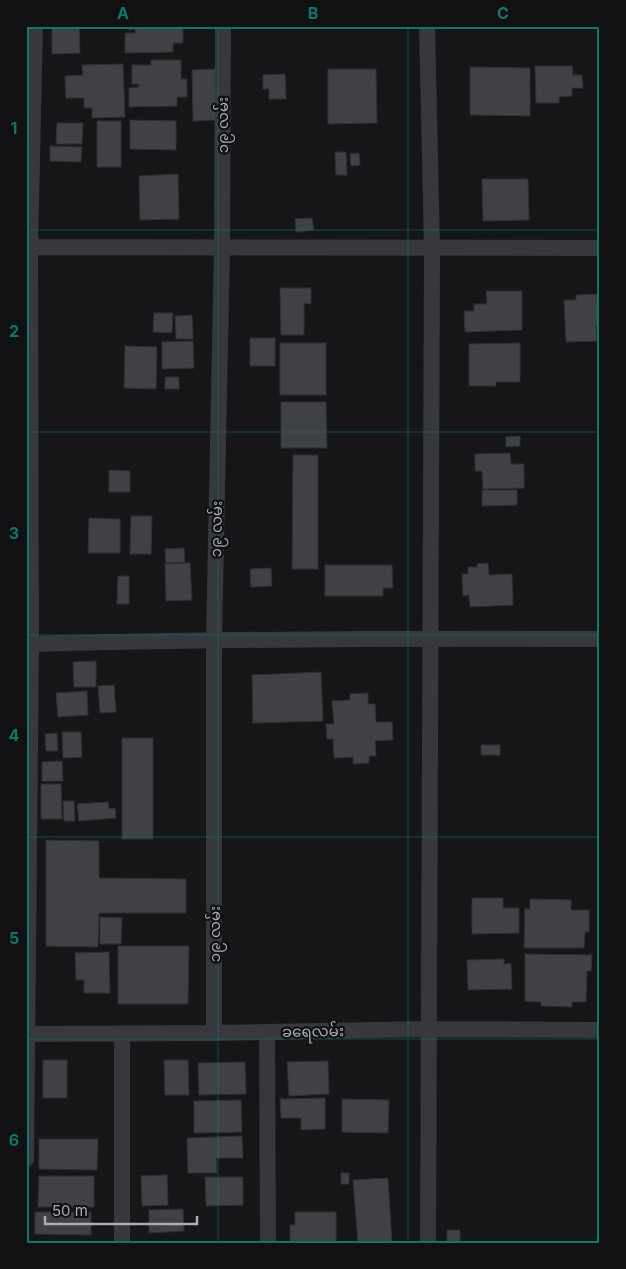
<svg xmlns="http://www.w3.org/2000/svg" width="626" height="1269" font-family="Inter,'Noto Sans Myanmar',sans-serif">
<rect width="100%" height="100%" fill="#161618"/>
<path fill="#404145" stroke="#303034" d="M 52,26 L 79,26 L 80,53 L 52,54 Z
M 129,26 L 183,26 L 183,43 L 173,43 L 173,52 L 125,53 L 125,33 L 135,33 L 136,29 L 129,30 Z
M 151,60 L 181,60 L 181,79 L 187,79 L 187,97 L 177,97 L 177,106 L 129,107 L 129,88 L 139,87 L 139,84 L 132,84 L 132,65 L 151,65 Z
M 123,64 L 125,117 L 92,118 L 92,108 L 84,108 L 84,98 L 66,98 L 65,76 L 83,75 L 82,65 Z
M 535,66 L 572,66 L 573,75 L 582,75 L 583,88 L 572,88 L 572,96 L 559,97 L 559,103 L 536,103 Z
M 470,67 L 530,68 L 530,116 L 470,115 Z
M 215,69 L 216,120 L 193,121 L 192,70 Z
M 328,69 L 376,69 L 377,123 L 328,124 Z
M 285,74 L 286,99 L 269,99 L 269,89 L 263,89 L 263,75 Z
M 130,120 L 176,121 L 176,150 L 130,149 Z
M 97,121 L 121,121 L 121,167 L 97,167 Z
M 57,123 L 83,123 L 82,144 L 56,144 Z
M 50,146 L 82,147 L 81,162 L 50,161 Z
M 335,152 L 346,152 L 347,175 L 336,175 Z
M 359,153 L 360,165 L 351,166 L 350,154 Z
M 178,174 L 179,219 L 140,220 L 139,176 Z
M 482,179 L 528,179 L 529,220 L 483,221 Z
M 312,218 L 314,230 L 296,232 L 295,219 Z
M 280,288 L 311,288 L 311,304 L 304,303 L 304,335 L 281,335 Z
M 486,291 L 522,291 L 522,330 L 465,332 L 464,311 L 474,311 L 474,304 L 487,304 Z
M 597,294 L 597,300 L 600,300 L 600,326 L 596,326 L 597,341 L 566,342 L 564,300 L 576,300 L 576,295 Z
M 154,313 L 173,313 L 172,333 L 153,332 Z
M 192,315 L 193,339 L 176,339 L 175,316 Z
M 250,338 L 275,338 L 275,366 L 250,366 Z
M 193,341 L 194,368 L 162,369 L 162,342 Z
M 280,343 L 326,343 L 326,395 L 280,395 Z
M 520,343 L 520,382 L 496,382 L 496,386 L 469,386 L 469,344 Z
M 125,346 L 157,347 L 156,389 L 124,388 Z
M 165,377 L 179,377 L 179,389 L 165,389 Z
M 281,402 L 326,402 L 327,448 L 281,448 Z
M 520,436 L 520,446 L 506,447 L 506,437 Z
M 510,453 L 511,464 L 524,464 L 524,488 L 483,489 L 482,471 L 475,471 L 475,454 Z
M 293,455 L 318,455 L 318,569 L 292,569 Z
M 109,470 L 130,471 L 130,492 L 109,492 Z
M 482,490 L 517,490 L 517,505 L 482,506 Z
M 131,516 L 152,516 L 151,554 L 130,554 Z
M 89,518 L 120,519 L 120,553 L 88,553 Z
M 184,548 L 185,562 L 166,563 L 165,549 Z
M 190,563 L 192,600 L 166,601 L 165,564 Z
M 488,563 L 489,575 L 512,574 L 513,605 L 470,607 L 469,595 L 463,596 L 462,574 L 468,574 L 468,567 L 477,567 L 477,564 Z
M 325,565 L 392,565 L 393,588 L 383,588 L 383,596 L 325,596 Z
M 271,568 L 272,586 L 251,587 L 250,569 Z
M 118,576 L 129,576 L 129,604 L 117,604 Z
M 96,661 L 96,687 L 74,687 L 73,662 Z
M 321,672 L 323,721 L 253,723 L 252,675 Z
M 114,685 L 116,712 L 100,713 L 98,686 Z
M 87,691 L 88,715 L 58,717 L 56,693 Z
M 368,693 L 368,704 L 375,704 L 376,722 L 392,722 L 393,740 L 375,741 L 376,756 L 369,756 L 369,763 L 353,764 L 353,757 L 334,758 L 333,739 L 327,739 L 326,724 L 334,724 L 332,701 L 350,700 L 350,694 Z
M 62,732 L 81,732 L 82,757 L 63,758 Z
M 57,733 L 58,751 L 46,751 L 45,734 Z
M 122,738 L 153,738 L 153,839 L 122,839 Z
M 481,745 L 500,745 L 500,755 L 481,755 Z
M 62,761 L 63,781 L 42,781 L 42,762 Z
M 41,784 L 61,784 L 62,819 L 41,819 Z
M 63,801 L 74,801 L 75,821 L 64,821 Z
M 108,802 L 109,809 L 115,808 L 116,818 L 79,821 L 77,804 Z
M 46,840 L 99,841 L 99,878 L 186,879 L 186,913 L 99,913 L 98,947 L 46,946 Z
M 472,898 L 503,898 L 503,908 L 519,908 L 519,933 L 472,934 Z
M 530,899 L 571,900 L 571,910 L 589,910 L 589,932 L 585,932 L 584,948 L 524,948 L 525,909 L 530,909 Z
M 100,917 L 122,918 L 121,944 L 100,944 Z
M 118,946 L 189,946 L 188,1004 L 118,1004 Z
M 109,952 L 110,993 L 84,993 L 84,980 L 76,980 L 75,953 Z
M 525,954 L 592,955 L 591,971 L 587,971 L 586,1002 L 572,1002 L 572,1007 L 541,1006 L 541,1002 L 525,1001 Z
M 504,959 L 504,964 L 511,963 L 512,989 L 468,990 L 467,960 Z
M 43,1060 L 67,1060 L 67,1098 L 43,1098 Z
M 164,1060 L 188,1060 L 189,1095 L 165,1095 Z
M 328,1061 L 329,1094 L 289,1096 L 287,1062 Z
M 245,1062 L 246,1094 L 199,1095 L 198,1063 Z
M 325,1098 L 325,1129 L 301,1130 L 301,1118 L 281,1118 L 280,1099 Z
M 342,1099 L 389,1100 L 388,1133 L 342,1132 Z
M 241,1100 L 242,1132 L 194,1133 L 194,1101 Z
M 242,1136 L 243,1158 L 216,1158 L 217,1173 L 188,1173 L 187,1138 Z
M 39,1139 L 98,1139 L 97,1170 L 39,1169 Z
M 341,1173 L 349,1173 L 349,1184 L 341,1184 Z
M 167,1175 L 168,1205 L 142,1206 L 141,1176 Z
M 39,1176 L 94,1176 L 94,1207 L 38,1207 Z
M 205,1177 L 243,1177 L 243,1205 L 206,1206 Z
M 388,1178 L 392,1243 L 358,1243 L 353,1180 Z
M 183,1209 L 184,1231 L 149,1233 L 149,1210 Z
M 35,1212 L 91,1212 L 91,1235 L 35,1234 Z
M 295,1212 L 336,1212 L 336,1243 L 290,1243 L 290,1225 L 295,1225 Z
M 447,1230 L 460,1230 L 460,1243 L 447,1243 Z"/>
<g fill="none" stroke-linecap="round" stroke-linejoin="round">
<path stroke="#37383d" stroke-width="16" d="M 427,26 L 432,248 L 428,1243
M 30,247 L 600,248
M 31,644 C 221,639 410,638 600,639
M 267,1032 L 268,1243
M 214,1033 L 214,640 L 222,247 L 223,26
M 26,1034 L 214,1033 L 428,1029 L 600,1030
M 26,1159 L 31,644 L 30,247 L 35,26
M 122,1243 L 122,1033"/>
</g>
<path fill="none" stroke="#0f766e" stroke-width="1" stroke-opacity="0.55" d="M 218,26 L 218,1243M 408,26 L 408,1243M 26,230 L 600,230M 26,432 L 600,432M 26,635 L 600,635M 26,837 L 600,837M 26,1039 L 600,1039"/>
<g text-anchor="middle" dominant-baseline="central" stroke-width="4.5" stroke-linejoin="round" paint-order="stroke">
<g font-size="15" fill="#a8adb8" stroke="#111113">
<text transform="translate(222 125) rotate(-90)">၁၉ လမ်း</text>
<text transform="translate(216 529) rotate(-89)">၁၉ လမ်း</text>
<text transform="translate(214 934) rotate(-90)">၁၉ လမ်း</text>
<text transform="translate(313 1031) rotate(-1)">ခရေလမ်း</text>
</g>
</g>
<rect width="626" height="1269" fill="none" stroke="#111113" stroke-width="55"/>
<path d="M45 1216v8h152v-8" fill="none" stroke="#a8adb8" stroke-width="2.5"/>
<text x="52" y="1216" font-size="15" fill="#a8adb8" stroke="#111113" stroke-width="4" paint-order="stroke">50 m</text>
<rect x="28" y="28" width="570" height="1214" fill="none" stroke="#0f766e" stroke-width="2"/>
<g font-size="16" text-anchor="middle" font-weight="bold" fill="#0f766e">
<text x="123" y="19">A</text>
<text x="313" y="19">B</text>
<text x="503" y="19">C</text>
<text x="14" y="134">1</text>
<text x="14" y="337">2</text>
<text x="14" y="539">3</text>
<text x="14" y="741">4</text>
<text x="14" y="944">5</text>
<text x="14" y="1146">6</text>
</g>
</svg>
